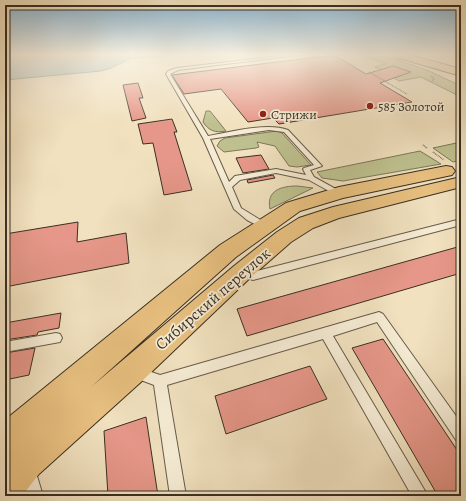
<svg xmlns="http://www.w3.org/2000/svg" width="466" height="501" font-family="Alegreya,serif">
<rect width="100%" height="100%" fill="#f1e1bf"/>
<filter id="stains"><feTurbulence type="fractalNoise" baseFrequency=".005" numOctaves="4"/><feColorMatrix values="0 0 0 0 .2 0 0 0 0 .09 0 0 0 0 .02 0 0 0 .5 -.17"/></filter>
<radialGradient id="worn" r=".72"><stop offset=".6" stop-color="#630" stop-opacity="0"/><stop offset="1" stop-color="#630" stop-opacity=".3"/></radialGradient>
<path fill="#bec18f" stroke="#7c7859" d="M 361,54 L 376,54 L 392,59 L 395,59 L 429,71 L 461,86 L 461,97 L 421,77 L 399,81 L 394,78 L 410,72 L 393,66 L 381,70 L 375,67 L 385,64 Z
M 206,111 L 210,111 L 226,131 C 215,133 209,131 203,122 Z
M 277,131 L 282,133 L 311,165 L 297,167 L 289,166 L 275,146 L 257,142 L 259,147 L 256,148 L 224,152 L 217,146 L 220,141 L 225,138 Z
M 461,142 L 461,160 L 453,162 L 433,148 Z
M 420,151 L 441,164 L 343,181 L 322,178 L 317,172 Z
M 297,186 L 313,188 L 270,209 C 266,190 282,186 297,186 Z"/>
<path fill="#9ebbbb" stroke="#76837e" d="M 5,54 L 178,54 L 129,59 L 111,68 L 101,71 L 5,80 Z"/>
<path fill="#e69789" stroke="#393023" d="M 334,55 L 366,74 L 393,66 L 411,72 L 380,83 L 412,102 L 279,124 L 273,118 L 248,122 L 221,89 L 184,94 L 172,75 Z
M 138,83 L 143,98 L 139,98 L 146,118 L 132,121 L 123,85 Z
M 172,119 L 177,132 L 174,132 L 192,190 L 164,195 L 153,143 L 143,144 L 138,124 Z
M 261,155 L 269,169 L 243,173 L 236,158 Z
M 273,175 L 275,178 L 248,183 L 247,180 Z
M 78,222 L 77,242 L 126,233 L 129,263 L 5,287 L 5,234 Z
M 461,246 L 461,273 L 247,336 L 237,309 Z
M 61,313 L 59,328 L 38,332 L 37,335 L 5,340 L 5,323 Z
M 383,339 L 461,456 L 461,489 L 444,496 L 438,496 L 352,348 Z
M 35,348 L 29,375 L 5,380 L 5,353 Z
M 310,366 L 327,399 L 226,434 L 215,396 Z
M 146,417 L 158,496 L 108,496 L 104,431 Z"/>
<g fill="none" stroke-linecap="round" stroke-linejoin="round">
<defs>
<path id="service" d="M 296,54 L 305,54 L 178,70 L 170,74 L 208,136 C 230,132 268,122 288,130 L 322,166 L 310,170 L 314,177 L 343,193 L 339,195 L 336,195 L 309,180 L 276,173 L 240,180 L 232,187 L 241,208 L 267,224 L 268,226 L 267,228 L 264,229 L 247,220 L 234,209 L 203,138 L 166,74 L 168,71 L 177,68 ZM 269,130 L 284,132 L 314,165 L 304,168 L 303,169 L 306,175 L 276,169 L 235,176 L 229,182 L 210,139 Z
M 461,219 L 461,225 L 253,280 L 239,275 L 237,272 L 239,269 L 242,268 L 253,272 Z
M 379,312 L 383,314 L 461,423 L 461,442 L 456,440 L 377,322 L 333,336 L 428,496 L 412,496 L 323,339 L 167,385 L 186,496 L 170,496 L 154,385 L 133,377 L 131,373 L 133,369 L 137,367 L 160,375 Z
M 56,333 L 60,334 L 62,338 L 60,342 L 5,352 L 5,342 Z
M 29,464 L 34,466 L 43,496 L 27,496 L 22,471 L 24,466 Z"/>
<path id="primary" d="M 391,54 L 406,54 L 461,69 L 461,76 L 392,56 Z
M 446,166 L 452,167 L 455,171 L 452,175 L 343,198 L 300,211 L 236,257 L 91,387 L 234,266 L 277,232 L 299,218 L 333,207 L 461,177 L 461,187 L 339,218 L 313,228 L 291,242 L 250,278 L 142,381 L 39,474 L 22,496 L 5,496 L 5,461 L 9,456 L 5,458 L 5,420 L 220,245 L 286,203 L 339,187 Z"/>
</defs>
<use href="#service" stroke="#675c4a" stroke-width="2"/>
<use href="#primary" stroke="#393023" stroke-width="2"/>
<path stroke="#393023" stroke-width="1.5" stroke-dasharray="0.5 1" stroke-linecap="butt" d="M 369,72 L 407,94
M 431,76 L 434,79 L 432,82
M 423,145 L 427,148
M 433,152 L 444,160"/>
<use href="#service" fill="#f6ecd5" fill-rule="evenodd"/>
<use href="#primary" fill="#e8c080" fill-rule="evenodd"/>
</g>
<linearGradient id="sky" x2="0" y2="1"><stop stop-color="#8ab7d6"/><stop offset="0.44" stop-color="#f9f2e2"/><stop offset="1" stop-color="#f9f2e2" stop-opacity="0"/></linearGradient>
<rect width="466" height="124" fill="url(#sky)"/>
<g fill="#8f2418" stroke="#f6ecd5" stroke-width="1.5">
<circle cx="370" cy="106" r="4"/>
<circle cx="263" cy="114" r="4"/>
</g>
<g text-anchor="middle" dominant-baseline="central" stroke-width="3.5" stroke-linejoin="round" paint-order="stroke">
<g font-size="13" fill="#393023" stroke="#f6ecd5" text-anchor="start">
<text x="378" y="106">585 Золотой</text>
<text x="271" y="114">Стрижи</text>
</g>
<g font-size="16" fill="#393023" stroke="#f6ecd5">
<text transform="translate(213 299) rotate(-41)">Сибирский переулок</text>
</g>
</g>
<rect width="466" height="501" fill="none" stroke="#f1e1bf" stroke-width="20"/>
<rect x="6" y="6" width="454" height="489" fill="none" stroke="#393023" stroke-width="2"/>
<rect x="10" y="10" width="446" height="481" fill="none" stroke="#393023"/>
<rect width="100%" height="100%" filter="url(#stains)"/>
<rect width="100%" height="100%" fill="url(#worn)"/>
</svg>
